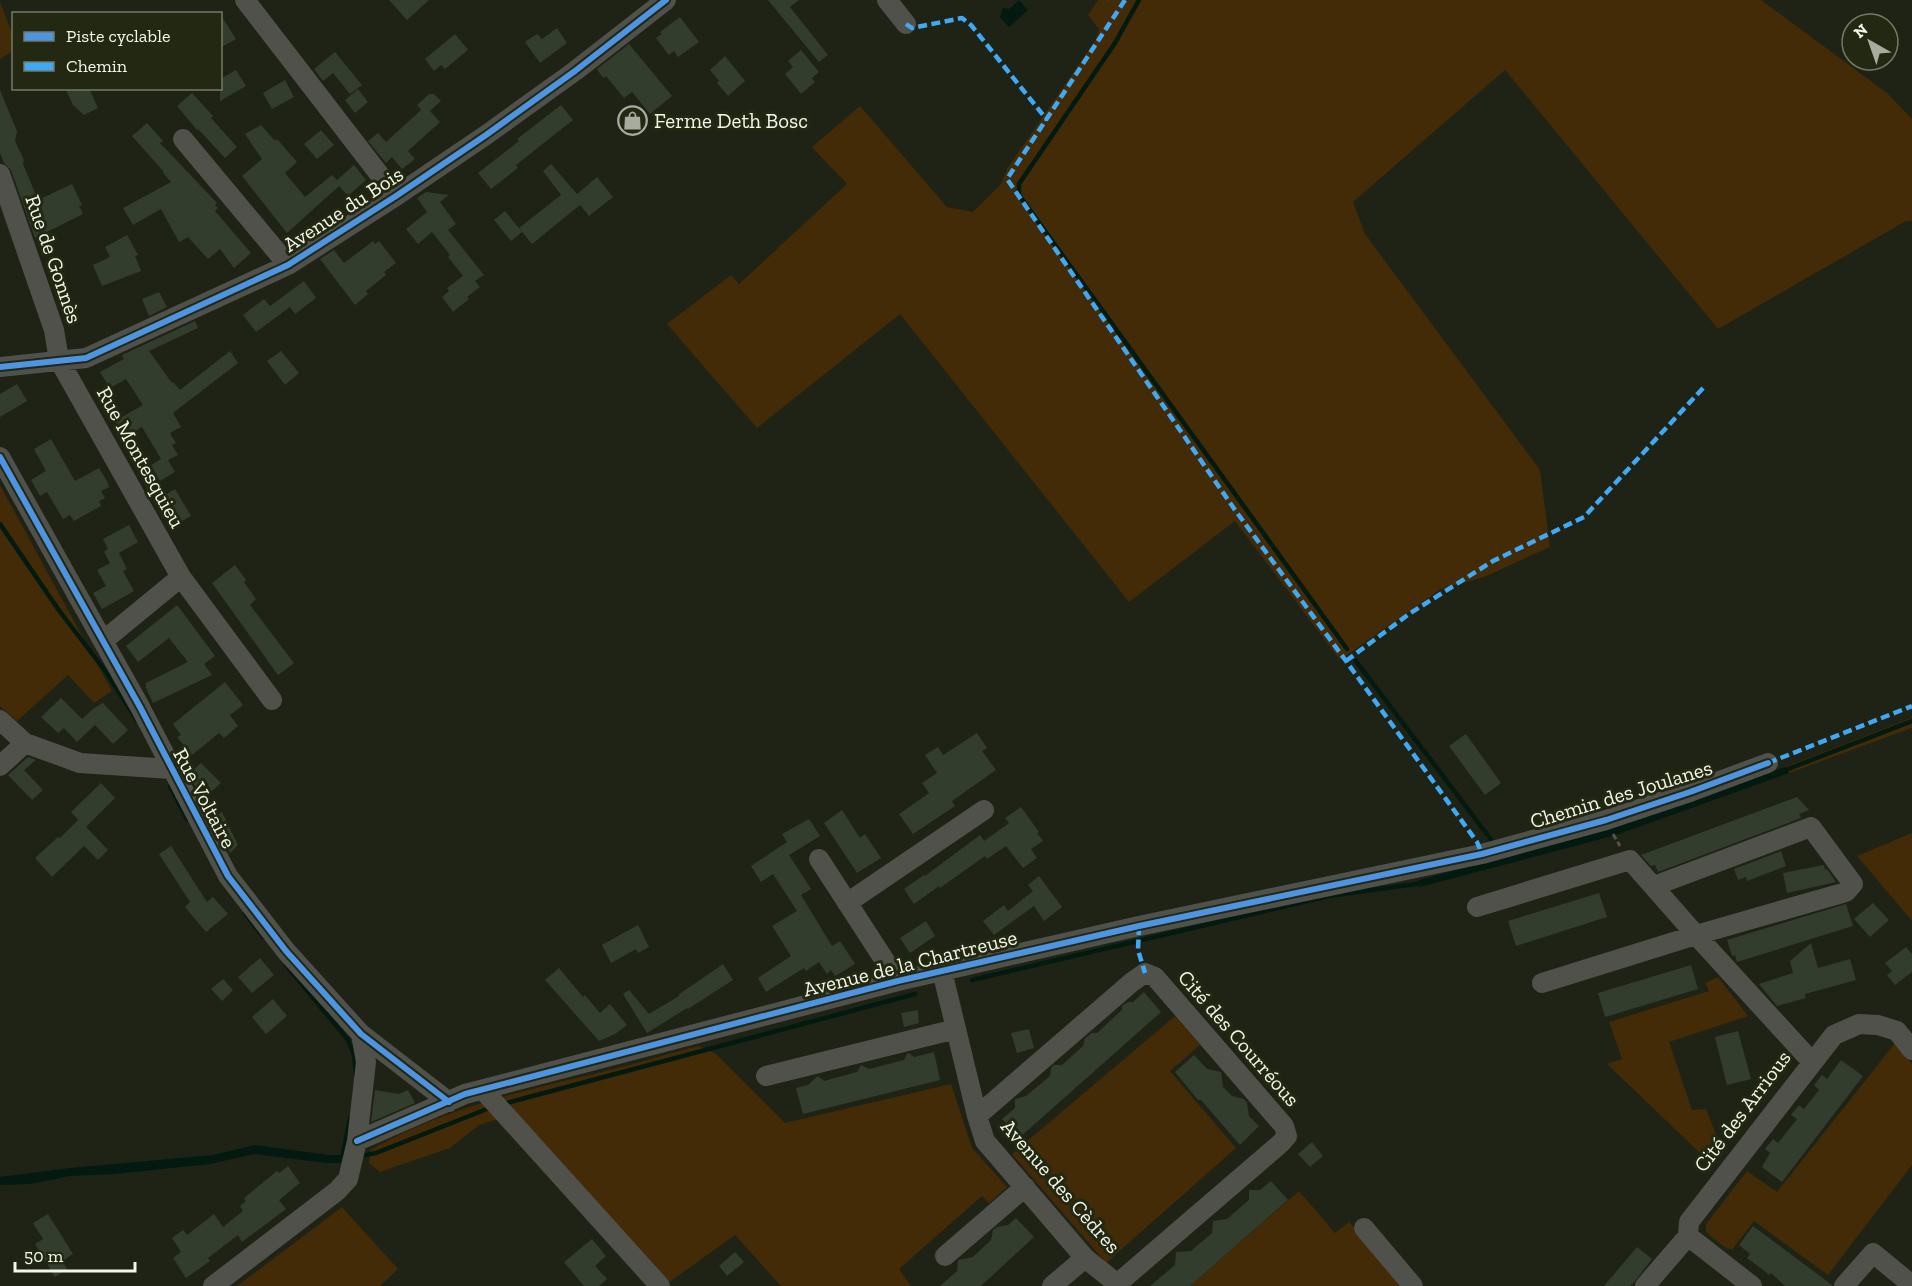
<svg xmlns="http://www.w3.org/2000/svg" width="1912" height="1286" font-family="'Zilla Slab',serif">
<rect width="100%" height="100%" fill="#1f2316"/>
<path fill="#422b06" d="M 1098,0 L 1761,0 L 1887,93 L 1912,119 L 1912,221 L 1906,221 L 1718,329 L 1505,70 L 1353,202 L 1365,234 L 1540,470 L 1550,547 L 1484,577 L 1441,589 L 1340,660 L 1235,521 L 1129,602 L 900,314 L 757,428 L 667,324 L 731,275 L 739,284 L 847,184 L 812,147 L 860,106 L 947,207 L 973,212 L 1001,184 L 1007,169 L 1095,41 L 1099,29 L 1088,15 Z
M 0,2 L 13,36 L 13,51 L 0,59 Z
M 0,485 L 112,691 L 94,703 L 68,675 L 17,721 L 0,706 Z
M 1912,718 L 1912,728 L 1789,773 L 1785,767 Z
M 1912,833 L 1912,921 L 1857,856 Z
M 1718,977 L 1748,1016 L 1669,1042 L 1692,1110 L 1706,1109 L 1722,1149 L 1704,1157 L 1607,1064 L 1622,1059 L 1609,1022 L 1709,991 L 1705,983 Z
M 1175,1016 L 1200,1045 L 1170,1071 L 1236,1148 L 1106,1263 L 1012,1154 Z
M 1895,1043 L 1912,1064 L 1912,1165 L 1828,1275 L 1754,1221 L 1732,1250 L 1724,1247 L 1706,1232 L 1706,1224 L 1747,1171 L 1777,1192 Z
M 699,1046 L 716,1054 L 785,1123 L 951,1084 L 972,1148 L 1007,1187 L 989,1203 L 982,1196 L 899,1269 L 911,1286 L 781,1286 L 735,1235 L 668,1283 L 502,1118 L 479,1125 L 450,1148 L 380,1172 L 369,1163 L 370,1150 C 447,1107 526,1090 610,1070 C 640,1063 669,1053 699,1046 Z
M 1299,1191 L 1335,1233 L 1349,1222 L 1405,1286 L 1190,1286 Z
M 342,1207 L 398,1269 L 380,1286 L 237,1286 Z"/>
<path fill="#031a11" d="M 1019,0 L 1028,10 L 1009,27 L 1000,17 L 1003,8 L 1009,9 Z
M 1785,767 L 1789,773 L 1616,835 L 1420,887 L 1419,880 C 1543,848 1664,808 1785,767 Z
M 255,1145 L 329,1155 L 346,1155 L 344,1163 L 326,1163 L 254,1154 L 210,1164 L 115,1174 L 70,1176 L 31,1184 L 0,1185 L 0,1177 L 70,1168 L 213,1155 Z"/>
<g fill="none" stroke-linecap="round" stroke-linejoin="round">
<path stroke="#031a11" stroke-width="4.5" d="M 1139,0 L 1115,43 L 1019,184 L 1019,195 L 1347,649
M 0,524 L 58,609 L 106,672 L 137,720
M 1356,661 L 1492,841
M 1783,771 L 1912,721
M 170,786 L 187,819
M 245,913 L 263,937
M 286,965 L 348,1040 L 354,1055 L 356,1074
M 972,980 L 1329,896 L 1423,883
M 503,1104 L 915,994
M 360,1156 L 376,1153 L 492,1107
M 342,1159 L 350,1118"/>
</g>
<path fill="#323d2e" d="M 389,0 L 429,0 L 407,20 Z
M 768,0 L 799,0 L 790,7 L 828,55 L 819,62 Z
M 220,14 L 236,39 L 220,48 Z
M 680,17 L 699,42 L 678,57 L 674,51 L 669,55 L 656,38 L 662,34 L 660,32 Z
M 557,28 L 567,43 L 540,63 L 525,42 L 537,34 L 542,39 Z
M 455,34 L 468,50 L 445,69 L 441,65 L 434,71 L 425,59 Z
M 629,44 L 672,96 L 650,114 L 632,92 L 624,98 L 606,76 L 603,78 L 597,69 Z
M 801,50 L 819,72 L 812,78 L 815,82 L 801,94 L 785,74 L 793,67 L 788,61 Z
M 335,52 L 362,85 L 350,94 L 333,73 L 323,81 L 314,69 Z
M 725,56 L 745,81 L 728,96 L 717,83 L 719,81 L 710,70 Z
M 236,70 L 246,86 L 220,101 L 220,79 Z
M 285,80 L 294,97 L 272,109 L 263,93 Z
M 65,88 L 89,88 L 98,108 L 84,115 L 73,105 Z
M 358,89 L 368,102 L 355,113 L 345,100 Z
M 0,90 L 17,131 L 15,141 L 24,160 L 23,164 L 38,200 L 72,184 L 82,205 L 79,206 L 83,214 L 35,238 L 11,170 L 4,163 L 0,153 Z
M 192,93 L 213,116 L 211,118 L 237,147 L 225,158 L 198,129 L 197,130 L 177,106 Z
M 429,94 L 434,94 L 441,101 L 430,111 L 440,122 L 408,151 L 415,159 L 402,169 L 392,157 L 386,163 L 368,141 L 378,133 L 386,142 L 421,110 L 417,105 Z
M 561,105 L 573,120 L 516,165 L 518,168 L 491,189 L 478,173 L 519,141 L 517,139 Z
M 147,123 L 163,141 L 160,143 L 217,203 L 215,205 L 218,208 L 215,211 L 251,253 L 234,268 L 220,249 L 208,259 L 188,237 L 179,242 L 161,209 L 133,225 L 123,208 L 171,182 L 163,173 L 164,172 L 132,136 Z
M 261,125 L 275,141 L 277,139 L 297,162 L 285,173 L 305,197 L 332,175 L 337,180 L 354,165 L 366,180 L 348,196 L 339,186 L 287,233 L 242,176 L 262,159 L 245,134 Z
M 321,130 L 334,145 L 317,159 L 304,144 Z
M 551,164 L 577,194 L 597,177 L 613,197 L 589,216 L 580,205 L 532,244 L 519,228 L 561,195 L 543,171 Z
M 426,192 L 449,195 L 440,202 L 456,224 L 448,230 L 484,275 L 475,281 L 480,287 L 467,297 L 469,299 L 453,312 L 442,297 L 449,291 L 447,288 L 463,276 L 448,257 L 450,255 L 432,232 L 418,244 L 406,229 L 427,212 L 417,198 Z
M 505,211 L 522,232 L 511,241 L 494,220 Z
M 127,235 L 138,255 L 135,256 L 141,271 L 102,286 L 93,265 L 110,257 L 105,247 Z
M 373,241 L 375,244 L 379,241 L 396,263 L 384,272 L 386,275 L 366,291 L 368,294 L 355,305 L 320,259 L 334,250 L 344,263 Z
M 304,281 L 316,298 L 295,314 L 290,307 L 256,332 L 243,315 L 264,299 L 270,306 Z
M 159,292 L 167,307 L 149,316 L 142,299 Z
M 195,321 L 198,328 L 149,351 L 172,383 L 173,382 L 180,390 L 230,351 L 238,363 L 173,413 L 181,427 L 170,433 L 176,443 L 172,445 L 178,455 L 168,460 L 175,472 L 160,481 L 151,465 L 161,459 L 142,427 L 124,437 L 115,421 L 143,405 L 126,379 L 110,388 L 100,372 L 124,359 L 122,355 Z
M 281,351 L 299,373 L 285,385 L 267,361 Z
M 17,384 L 27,401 L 0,417 L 0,394 Z
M 51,439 L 75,481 L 99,468 L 108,483 L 109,487 L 101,491 L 105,498 L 99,501 L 101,506 L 74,521 L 70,515 L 63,519 L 47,492 L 40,496 L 31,480 L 46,471 L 34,449 Z
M 175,489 L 191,516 L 173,526 L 158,499 Z
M 129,525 L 138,542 L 119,553 L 127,569 L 123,571 L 134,591 L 102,609 L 93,593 L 106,586 L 97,570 L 110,563 L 104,552 L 108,549 L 103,539 Z
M 235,565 L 246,580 L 244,582 L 256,599 L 250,605 L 294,663 L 278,675 L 212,583 Z
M 176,606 L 178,606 L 215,656 L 204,664 L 212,675 L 153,703 L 146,688 L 146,683 L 188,662 L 169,638 L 138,662 L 126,646 Z
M 225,682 L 243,705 L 230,715 L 238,726 L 224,738 L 219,733 L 192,755 L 177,737 L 181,735 L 173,724 Z
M 61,698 L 82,719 L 94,708 L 103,703 L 128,730 L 113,744 L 95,725 L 77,742 L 64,728 L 58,733 L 41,717 Z
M 977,733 L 987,748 L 982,751 L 996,770 L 952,801 L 955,806 L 913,834 L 899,814 L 929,793 L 922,783 L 937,773 L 925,755 L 938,747 L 943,755 Z
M 1466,734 L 1501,783 L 1485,795 L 1449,746 Z
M 28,757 L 36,760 L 24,770 L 43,790 L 32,800 L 8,775 Z
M 201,763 L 221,783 L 202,800 L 189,774 Z
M 101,783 L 115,798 L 86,827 L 108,850 L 98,860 L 84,846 L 52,877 L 35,858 L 58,837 L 60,838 L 78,820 L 81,823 L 71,812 Z
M 1797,797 L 1809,810 L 1799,814 L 1801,818 L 1658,872 L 1655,865 L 1651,866 L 1641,855 Z
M 1021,807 L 1039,832 L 1037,833 L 1043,841 L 1031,849 L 1037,858 L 1023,868 L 1006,846 L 987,859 L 985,856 L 940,888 L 939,886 L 914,904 L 904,889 L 924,875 L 925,876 L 980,835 L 984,841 L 1009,823 L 1005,818 Z
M 842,810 L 860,838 L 865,834 L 881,858 L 857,873 L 824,823 Z
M 222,812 L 238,845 L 230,853 L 212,818 Z
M 809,819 L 820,836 L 789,855 L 811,889 L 801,895 L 832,946 L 840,941 L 855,964 L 835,976 L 831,970 L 827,974 L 819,962 L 806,971 L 804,968 L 766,992 L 758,978 L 791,956 L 772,926 L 797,911 L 773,874 L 761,882 L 751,866 L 787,842 L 782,834 Z
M 171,846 L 207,902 L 213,897 L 228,914 L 206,932 L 185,907 L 190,902 L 159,854 Z
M 1781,851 L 1786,866 L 1747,881 L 1746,877 L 1738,880 L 1734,869 Z
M 1824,865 L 1825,870 L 1827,869 L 1836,882 L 1787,893 L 1783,873 Z
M 1039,876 L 1062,907 L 1044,921 L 1034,906 L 994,935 L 983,921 L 1004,905 L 1008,911 L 1033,891 L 1028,885 Z
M 1599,893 L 1607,917 L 1516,946 L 1508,921 Z
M 1873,903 L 1889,920 L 1870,937 L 1854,919 Z
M 1846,904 L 1853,926 L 1737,962 L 1735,955 L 1732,956 L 1727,940 Z
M 926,921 L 935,936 L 910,953 L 900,938 Z
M 638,925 L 649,947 L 638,953 L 636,949 L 611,963 L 602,945 Z
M 1811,943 L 1818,968 L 1850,959 L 1856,980 L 1805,994 L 1806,998 L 1777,1006 L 1759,984 L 1793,973 L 1790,961 Z
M 1906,947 L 1912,954 L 1912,972 L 1895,985 L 1887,975 L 1892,971 L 1885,963 Z
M 260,958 L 274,975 L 252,993 L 238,977 Z
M 723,964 L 733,980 L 688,1009 L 687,1008 L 647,1033 L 623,994 L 629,990 L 649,1014 L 679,996 L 678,995 Z
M 1691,965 L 1698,989 L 1605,1017 L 1598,993 Z
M 559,968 L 583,997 L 585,995 L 600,1013 L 610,1004 L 627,1025 L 615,1034 L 599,1041 L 545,980 Z
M 223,979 L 233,990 L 222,1001 L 211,989 Z
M 1144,992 L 1161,1012 L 1019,1138 L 1002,1119 L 1015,1108 L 1015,1099 L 1026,1096 L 1050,1076 L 1051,1068 L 1054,1065 L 1062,1065 L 1083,1046 L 1085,1038 L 1092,1033 L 1097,1033 L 1122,1010 L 1122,1006 L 1128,1002 L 1133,1002 Z
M 273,999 L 287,1016 L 266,1034 L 252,1017 Z
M 918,1010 L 919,1023 L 904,1027 L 901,1013 Z
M 1029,1029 L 1034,1048 L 1017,1053 L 1011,1033 Z
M 1738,1031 L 1751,1079 L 1727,1085 L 1715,1037 Z
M 934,1052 L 940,1080 L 803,1114 L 796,1088 L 808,1085 L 818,1076 L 824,1081 L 857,1072 L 861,1065 L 869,1069 L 904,1060 L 907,1054 L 909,1053 L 914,1057 Z
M 1194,1055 L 1207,1069 L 1221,1072 L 1223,1087 L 1232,1096 L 1244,1099 L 1247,1103 L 1249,1116 L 1259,1126 L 1240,1145 L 1201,1100 L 1198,1100 L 1175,1072 Z
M 1841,1060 L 1863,1076 L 1782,1182 L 1762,1167 L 1770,1153 L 1765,1149 L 1773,1139 L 1778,1143 L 1797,1119 L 1791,1115 L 1799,1105 L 1804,1109 L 1819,1090 L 1814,1085 L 1822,1075 L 1827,1079 Z
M 375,1090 L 399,1094 L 408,1090 L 415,1103 L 371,1122 Z
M 1312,1142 L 1323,1156 L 1310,1167 L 1298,1154 Z
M 288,1166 L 300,1183 L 279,1200 L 286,1209 L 242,1242 L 238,1235 L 208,1258 L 210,1261 L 186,1278 L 173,1258 L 181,1252 L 172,1238 L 183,1230 L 187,1235 L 214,1214 L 223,1227 L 243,1211 L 240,1206 L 246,1201 L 244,1198 L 277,1171 L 279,1173 Z
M 1271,1181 L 1288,1200 L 1190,1286 L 1150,1286 L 1175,1265 L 1176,1252 L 1191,1251 L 1212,1233 L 1213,1221 L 1227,1219 L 1249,1200 L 1249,1190 L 1260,1190 Z
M 48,1214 L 73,1254 L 62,1261 L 67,1269 L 55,1277 L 35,1244 L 43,1239 L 33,1223 Z
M 1016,1218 L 1034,1237 L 981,1286 L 940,1286 L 957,1271 L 958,1260 L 973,1257 L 991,1240 L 993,1230 L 997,1227 L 1008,1225 Z
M 1753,1226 L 1832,1285 L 1832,1286 L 1785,1286 L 1771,1273 L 1769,1275 L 1763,1270 L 1747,1258 L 1750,1254 L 1739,1245 Z
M 592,1239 L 606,1256 L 595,1266 L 607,1279 L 599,1286 L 584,1286 L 564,1262 Z
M 1637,1247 L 1652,1259 L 1635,1281 L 1630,1286 L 1604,1286 Z
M 735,1252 L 744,1262 L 727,1276 L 719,1266 Z"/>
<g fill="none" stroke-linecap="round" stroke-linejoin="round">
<path stroke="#52534c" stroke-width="3" stroke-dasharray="6 3" stroke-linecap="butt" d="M 1613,834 L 1620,846"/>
<path stroke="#51514c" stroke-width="20" d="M 245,0 L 396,196
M 887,0 L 906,24
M 183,139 L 288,265
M 0,174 L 54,330 L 59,360 L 181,577 L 272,700
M 0,367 L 86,358 L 288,265 L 396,196 L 486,135 L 575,71 L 666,0
M 0,457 L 140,707 L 228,876 L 286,951 L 361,1034 L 449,1102
M 103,641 L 181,577
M 0,720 L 25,743 L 80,763 L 171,769
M 0,766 L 25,743
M 819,859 L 898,981
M 847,903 L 984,810
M 1477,907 L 1630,860 L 1696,935 L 1846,892 L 1853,884 L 1811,827 L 1654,886
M 942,971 L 977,1116 L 985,1141 L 1085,1258 L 1120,1286
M 1542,983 L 1696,935 L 1812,1062
M 766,1076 L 956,1029
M 483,1090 L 660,1286
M 977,1116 L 1132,982 L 1145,973 L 1155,977 L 1284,1126 L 1287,1136 L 1281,1143 L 1117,1284
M 357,1141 L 465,1094 L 898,981 L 1139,926 L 1482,854 L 1606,820 L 1690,792 L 1768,763
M 1364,1228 L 1413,1286
M 945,1256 L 1025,1187
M 213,1286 L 337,1191 L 348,1179 L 357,1141 L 366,1062 L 361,1034
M 1052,1286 L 1085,1258
M 1645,1286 L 1688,1236
M 1752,1286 L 1688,1236 L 1689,1222 L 1834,1035 L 1859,1024 L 1878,1025 L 1897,1031 L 1912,1050
M 1844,1286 L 1873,1253 L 1912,1285"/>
<path stroke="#3fa9f5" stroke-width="4.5" stroke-dasharray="9 4.5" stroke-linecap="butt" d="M 1125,0 L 1007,179 L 1235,510 L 1346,661 L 1477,842 L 1482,854
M 906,24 L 912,28 L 962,18 L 971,25 L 1047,120
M 1346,661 L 1409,614 L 1493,561 L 1584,517 L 1704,387
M 1768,763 L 1912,706
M 1139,926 L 1138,950 L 1145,973"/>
<defs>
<path id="cycleway" d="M 0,367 L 86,358 L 288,265 L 396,196 L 486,135 L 575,71 L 666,0
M 0,457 L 140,707 L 228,876 L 286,951 L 361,1034 L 449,1102
M 357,1141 L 465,1094 L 898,981 L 1139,926 L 1482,854 L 1606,820 L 1690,792 L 1768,763"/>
</defs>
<use href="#cycleway" stroke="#222811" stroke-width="10"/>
<use href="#cycleway" stroke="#4d94e3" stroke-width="6"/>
</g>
<defs>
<symbol id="shop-ring" viewBox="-11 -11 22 22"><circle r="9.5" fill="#222811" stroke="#a8ac9e" stroke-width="1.5"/><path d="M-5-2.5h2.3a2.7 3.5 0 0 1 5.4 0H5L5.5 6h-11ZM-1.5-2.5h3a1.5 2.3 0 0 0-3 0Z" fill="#a8ac9e"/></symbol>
</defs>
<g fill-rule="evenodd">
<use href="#shop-ring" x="616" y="104" width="33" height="33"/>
</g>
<g text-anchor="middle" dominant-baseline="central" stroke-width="6" stroke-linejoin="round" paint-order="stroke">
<g font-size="21" fill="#f2f6e8" stroke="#222811" text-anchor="start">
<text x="654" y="120">Ferme Deth Bosc</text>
</g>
<g font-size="21" fill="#f2f6e8" stroke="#222811">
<text transform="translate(343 209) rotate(-33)">Avenue du Bois</text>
<text transform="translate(54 259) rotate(71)">Rue de Gonnès</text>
<text transform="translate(141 457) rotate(61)">Rue Montesquieu</text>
<text transform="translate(1621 794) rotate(-17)">Chemin des Joulanes</text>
<text transform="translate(205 798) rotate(62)">Rue Voltaire</text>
<text transform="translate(910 963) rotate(-14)">Avenue de la Chartreuse</text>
<text transform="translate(1239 1038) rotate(49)">Cité des Courréous</text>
<text transform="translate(1742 1111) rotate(-53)">Cité des Arrious</text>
<text transform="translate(1061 1186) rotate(49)">Avenue des Cèdres</text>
</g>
</g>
<rect x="12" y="12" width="210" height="78" fill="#222811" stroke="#757a67" stroke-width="1.5"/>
<rect x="24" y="32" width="30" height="9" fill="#4d94e3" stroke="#757a67" stroke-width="1.5"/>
<text x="66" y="42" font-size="18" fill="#f2f6e8">Piste cyclable</text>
<rect x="24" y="62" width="30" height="9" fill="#3fa9f5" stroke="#757a67" stroke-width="1.5"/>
<text x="66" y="72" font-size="18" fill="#f2f6e8">Chemin</text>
<g transform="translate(1870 42) rotate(320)"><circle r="28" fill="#222811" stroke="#757a67" stroke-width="1.5"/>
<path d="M0-4.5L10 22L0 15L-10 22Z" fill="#a8ac9e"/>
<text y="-9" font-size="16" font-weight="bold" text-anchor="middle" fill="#f2f6e8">N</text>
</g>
<path d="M15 1262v9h120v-9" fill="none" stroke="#f2f6e8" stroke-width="3"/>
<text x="24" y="1262" font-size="18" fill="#f2f6e8" stroke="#222811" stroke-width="4.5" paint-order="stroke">50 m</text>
</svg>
